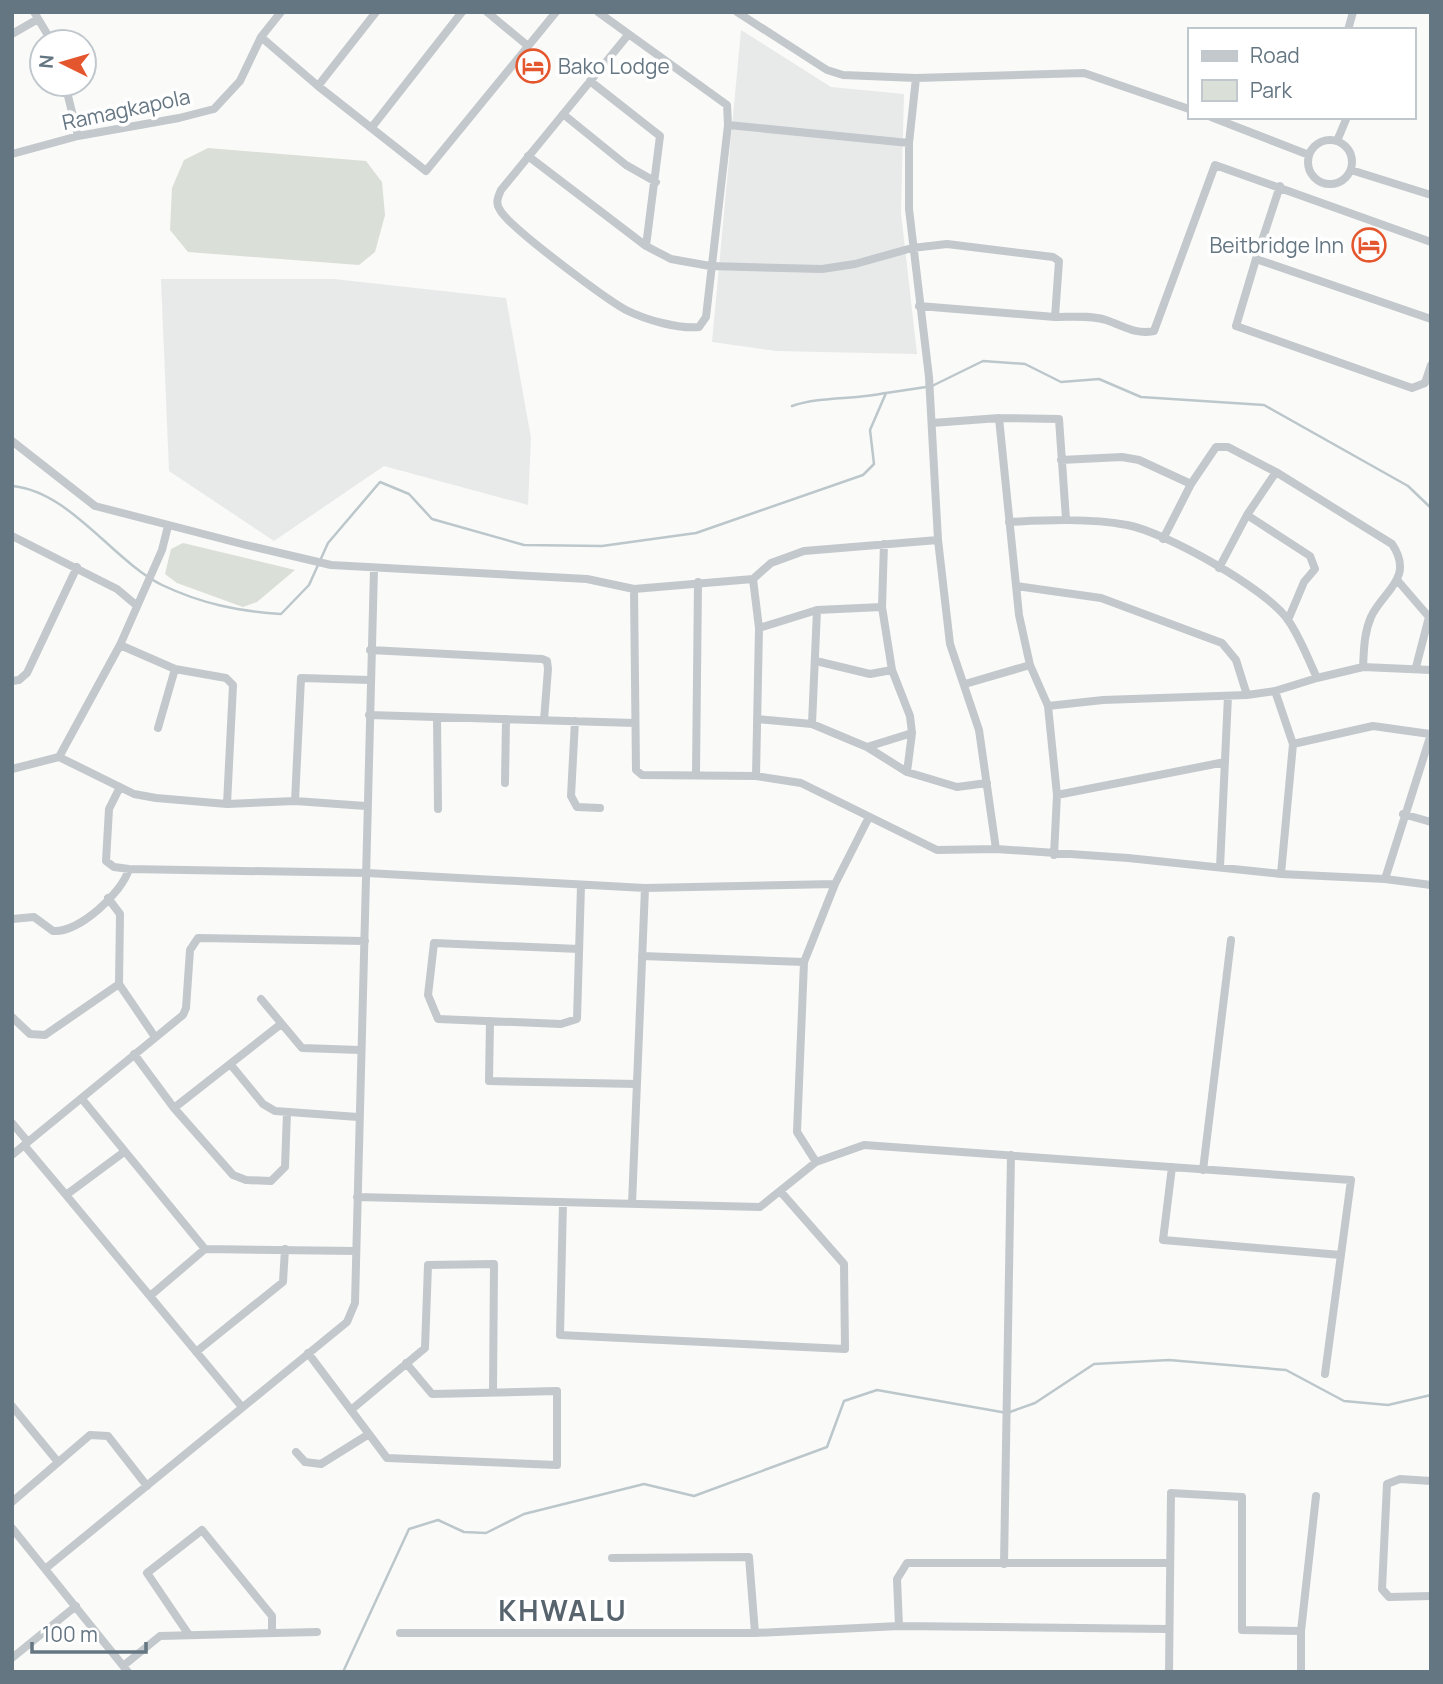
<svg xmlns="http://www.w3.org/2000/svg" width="1443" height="1684" font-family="Manrope,sans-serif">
<rect width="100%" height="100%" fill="#fafaf8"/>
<path fill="#e8e9e9" d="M 741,30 L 831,87 L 904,94 L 901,213 L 917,354 L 776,351 L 712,342 Z
M 161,279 L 334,279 L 506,298 L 531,438 L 528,505 L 384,466 L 274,541 L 169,471 Z"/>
<path fill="#dadfd7" d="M 208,148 L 366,161 L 382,182 L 385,215 L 375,252 L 359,265 L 188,252 L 170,230 L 172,188 L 184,160 Z
M 183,543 L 295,570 L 257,602 L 243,607 L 177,583 L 165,574 L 171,549 Z"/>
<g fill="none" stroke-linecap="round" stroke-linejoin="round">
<path stroke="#bbc7cb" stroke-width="2.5" d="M 932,386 L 983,361 L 1025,364 L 1061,382 L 1099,379 L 1141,397 L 1264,405 L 1408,486 L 1431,508
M 792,406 C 822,396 854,400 885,393
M 12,486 C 70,491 113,561 162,585 C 202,604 238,611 281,614 L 309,585 L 328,543 L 380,482 L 409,494 L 432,519 L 524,545 L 602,546 L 696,533 L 863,475 L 874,464 L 870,430 L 886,393 L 926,387
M 343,1672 L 409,1529 L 438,1520 L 464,1532 L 486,1533 L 524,1514 L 644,1484 L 694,1496 L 827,1447 L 844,1401 L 877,1390 L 1007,1413 L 1035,1403 L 1094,1364 L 1169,1360 L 1286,1370 L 1344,1401 L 1388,1405 L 1431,1395"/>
<path stroke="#c3c8cc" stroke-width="8" d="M 34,12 L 52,42
M 376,12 L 318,86 L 426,171 L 556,12
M 487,12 L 528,46
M 598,12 L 727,105 L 728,125 L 706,317 L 699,327 C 678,329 646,320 626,310 C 606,299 510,228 500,210 C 495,203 498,197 501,190 L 628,35
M 737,12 L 827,70 L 843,75 L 916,78 L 1084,73 L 1189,109
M 1348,30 L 1353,12
M 12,34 L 38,19
M 261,37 L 318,86
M 916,78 L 909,143 L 909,209 L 929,377 L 938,540 L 950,644 L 979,730 L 996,849
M 590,81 L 660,136 L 646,246
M 65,84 L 78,136
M 563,114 L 626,165 L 656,182
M 1211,117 L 1309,155
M 728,125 L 909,143
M 372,127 L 462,12
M1308 162a22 22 0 1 1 44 0a22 22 0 1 1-44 0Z
M 1337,141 L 1347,117
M 12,154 L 78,136 L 179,118 L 214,109 L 240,81 L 261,37 L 281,12
M 528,156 L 646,246 L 671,259 L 710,266 L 822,269 L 855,264 L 912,248 L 947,244 L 1053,257 L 1059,261 L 1055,317 L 919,306
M 1351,170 L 1431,195
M 1256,259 L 1280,186
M 1055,317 C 1072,317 1090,315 1106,320 C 1124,326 1135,335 1154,331 L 1215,165 L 1431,242
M 1431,319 L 1256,259 L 1236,326 L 1412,388 L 1425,383 L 1431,365
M 999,418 L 1019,615 L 1030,665 L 1048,706 L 1057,795 L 1054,855
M 932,423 L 999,418 L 1059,419 L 1066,519
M 12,441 L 95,506 L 242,544 L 331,565 L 587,579 L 634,589
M 1061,460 L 1122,457 L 1139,460 L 1191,484
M 1247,515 L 1310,556 L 1315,569 L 1304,582 L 1288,620
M 1009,522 C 1048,520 1089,518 1127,525 C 1165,532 1267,589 1288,620 C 1300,637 1308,659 1317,678 L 1363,667 L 1431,670
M 12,536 L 117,589 L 136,605
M 1163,539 L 1191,484 L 1216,447 L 1228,447 L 1276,472
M 938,540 L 804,551 L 771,563 L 753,579 L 634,589 L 636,770 L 642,775 L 756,776 L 801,783 L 937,850 L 996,849 L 1128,858 L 1281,874 L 1385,879 L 1431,885
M 884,544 L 882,607 L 892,670 L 910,716 L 912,733 L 907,772
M 1219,568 L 1247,515 L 1276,472 L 1392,544 C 1415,578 1383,591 1371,617 C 1364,633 1364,649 1363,667
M 753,579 L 759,628 L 756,776
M 1398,581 L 1429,617 L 1416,667
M 1016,586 L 1101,598 L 1222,643 L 1236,660 L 1247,695 L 1103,700 L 1048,706
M 759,628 L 817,610 L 882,607
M 120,645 L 175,669 L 226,678 L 233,685 L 227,804
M 370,650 L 542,659 L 547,661 L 548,669 L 544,720
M 816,661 L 870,674 L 892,670
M 12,681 L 19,680 L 27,673 L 77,567
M 965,684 L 1030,665
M 1275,691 L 1317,678
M 1247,695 L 1275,691 L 1293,744 L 1281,874
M 369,715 L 635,723
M 437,717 L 438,809
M 757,719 L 812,724 L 867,747 L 907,772 L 957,787 L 987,783
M 575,721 L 571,796 L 577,807 L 600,808
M 812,724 L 817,610
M 158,728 L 175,669
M 1293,744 L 1373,726 L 1430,734
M 867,747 L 912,733
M 59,757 L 134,794 L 156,798 L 227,804 L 295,801 L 366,806
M 59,757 L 120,645 L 162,550 L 168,526
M 12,769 L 59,757
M 696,774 L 698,582
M 505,783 L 506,719
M 120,787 L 109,809 L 106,861 L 114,867 L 129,869 L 367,873 L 645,888 L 835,884 L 869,817
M 1057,795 L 1225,762
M 295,801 L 301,678 L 370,680
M 1403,814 L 1431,822
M 1220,867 L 1228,696
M 1385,879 L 1431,734
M 108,898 L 120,914 L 119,984 L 155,1037
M 12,919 L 34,917 L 53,931 C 79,933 122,893 129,869
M 579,949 L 434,943 L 428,995 L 438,1019 L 561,1024 L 577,1019 L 581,886
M 642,956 L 804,962 L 797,1132 L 816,1162
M 804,962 L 835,884
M 261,999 L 302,1048 L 360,1050
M 12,1017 L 30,1034 L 45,1035 L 119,984
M 490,1021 L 489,1081 L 637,1084
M 134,1054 L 174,1108 L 281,1024
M 231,1065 L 263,1104 L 275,1111 L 358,1117
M 82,1099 L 205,1249 L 356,1251
M 174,1108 L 233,1175 L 246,1180 L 271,1181 L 285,1167 L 287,1112
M 12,1123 L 28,1142
M 24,1145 L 66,1195
M 124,1152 L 66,1195 L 242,1407
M 12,1155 L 183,1015 L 186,1008 L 190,950 L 198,938 L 365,941
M 1172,1167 L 1163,1240 L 1341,1255
M 1203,1170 L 1231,940
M 357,1197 L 760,1207 L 816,1162 L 864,1145 L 1351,1180 L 1325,1374
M 563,1202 L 560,1335 L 845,1349 L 844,1264 L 780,1191
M 632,1204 L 645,888
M 150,1296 L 205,1249
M 196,1352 L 283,1282 L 285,1249
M 308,1353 L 387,1458 L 557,1465 L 557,1391 L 432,1394 L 406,1363
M 12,1406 L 58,1462
M 351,1410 L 425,1348 L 428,1265 L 494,1264 L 493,1392
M 296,1452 L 305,1462 L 321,1464 L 369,1434
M 1431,1481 L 1400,1479 L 1387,1484 L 1382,1589 L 1389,1597 L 1431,1596
M 12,1502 L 90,1435 L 108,1436 L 147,1486
M 12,1528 L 128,1672
M 612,1558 L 749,1557 L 755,1633
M 1004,1564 L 1011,1155
M 45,1569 L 347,1322 L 355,1303 L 374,569
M 899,1626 L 897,1579 L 907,1563 L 1169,1563
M 400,1633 L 755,1633 L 899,1626 L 1168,1629
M 189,1635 L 147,1573 L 202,1530 L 272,1616 L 272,1633
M 12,1658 L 76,1606
M 123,1666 L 160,1636 L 317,1632
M 1169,1672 L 1171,1493 L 1242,1497 L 1242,1630 L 1301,1631
M 1301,1672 L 1301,1631 L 1316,1496"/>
</g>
<defs>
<symbol id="hotel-ring" viewBox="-11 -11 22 22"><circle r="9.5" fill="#fff" stroke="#e4572e" stroke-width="1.5"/><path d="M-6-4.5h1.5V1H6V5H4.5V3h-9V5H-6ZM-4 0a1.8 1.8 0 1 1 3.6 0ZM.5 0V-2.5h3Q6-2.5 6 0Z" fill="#e4572e"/></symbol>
</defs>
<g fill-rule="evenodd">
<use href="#hotel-ring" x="514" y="47" width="38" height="38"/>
<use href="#hotel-ring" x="1350" y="226" width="38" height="38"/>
</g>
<g text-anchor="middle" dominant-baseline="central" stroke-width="7" stroke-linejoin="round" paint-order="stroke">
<g font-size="21" fill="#657683" stroke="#fff" text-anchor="start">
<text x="558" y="66">Bako Lodge</text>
<text x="1344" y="245" text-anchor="end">Beitbridge Inn</text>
</g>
<g font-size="21" fill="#657683" stroke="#fff">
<text transform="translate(126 109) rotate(-12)">Ramagkapola</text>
</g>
<g font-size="28" font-weight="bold" letter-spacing="2" fill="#57646e" stroke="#fff">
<text x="563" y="1610">KHWALU</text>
</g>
</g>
<rect width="1443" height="1684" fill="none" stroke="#657683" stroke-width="28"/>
<rect x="1188" y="28" width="228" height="91" fill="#ffffff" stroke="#c1c8cd" stroke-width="2"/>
<rect x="1202" y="51" width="35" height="10" fill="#c3c8cc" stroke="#c1c8cd" stroke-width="2"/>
<text x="1250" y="63" font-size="21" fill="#657683">Road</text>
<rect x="1202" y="80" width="35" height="21" fill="#dadfd7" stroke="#c1c8cd" stroke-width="2"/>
<text x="1250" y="98" font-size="21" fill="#657683">Park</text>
<g transform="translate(63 63) rotate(275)"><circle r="33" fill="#ffffff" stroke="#c1c8cd" stroke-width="2"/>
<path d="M0-5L12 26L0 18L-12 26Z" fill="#e4572e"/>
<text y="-10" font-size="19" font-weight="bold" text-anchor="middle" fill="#657683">N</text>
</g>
<path d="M32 1642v10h114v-10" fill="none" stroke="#657683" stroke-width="3.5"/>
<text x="42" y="1642" font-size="21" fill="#657683" stroke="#ffffff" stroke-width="5" paint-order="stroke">100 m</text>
</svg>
